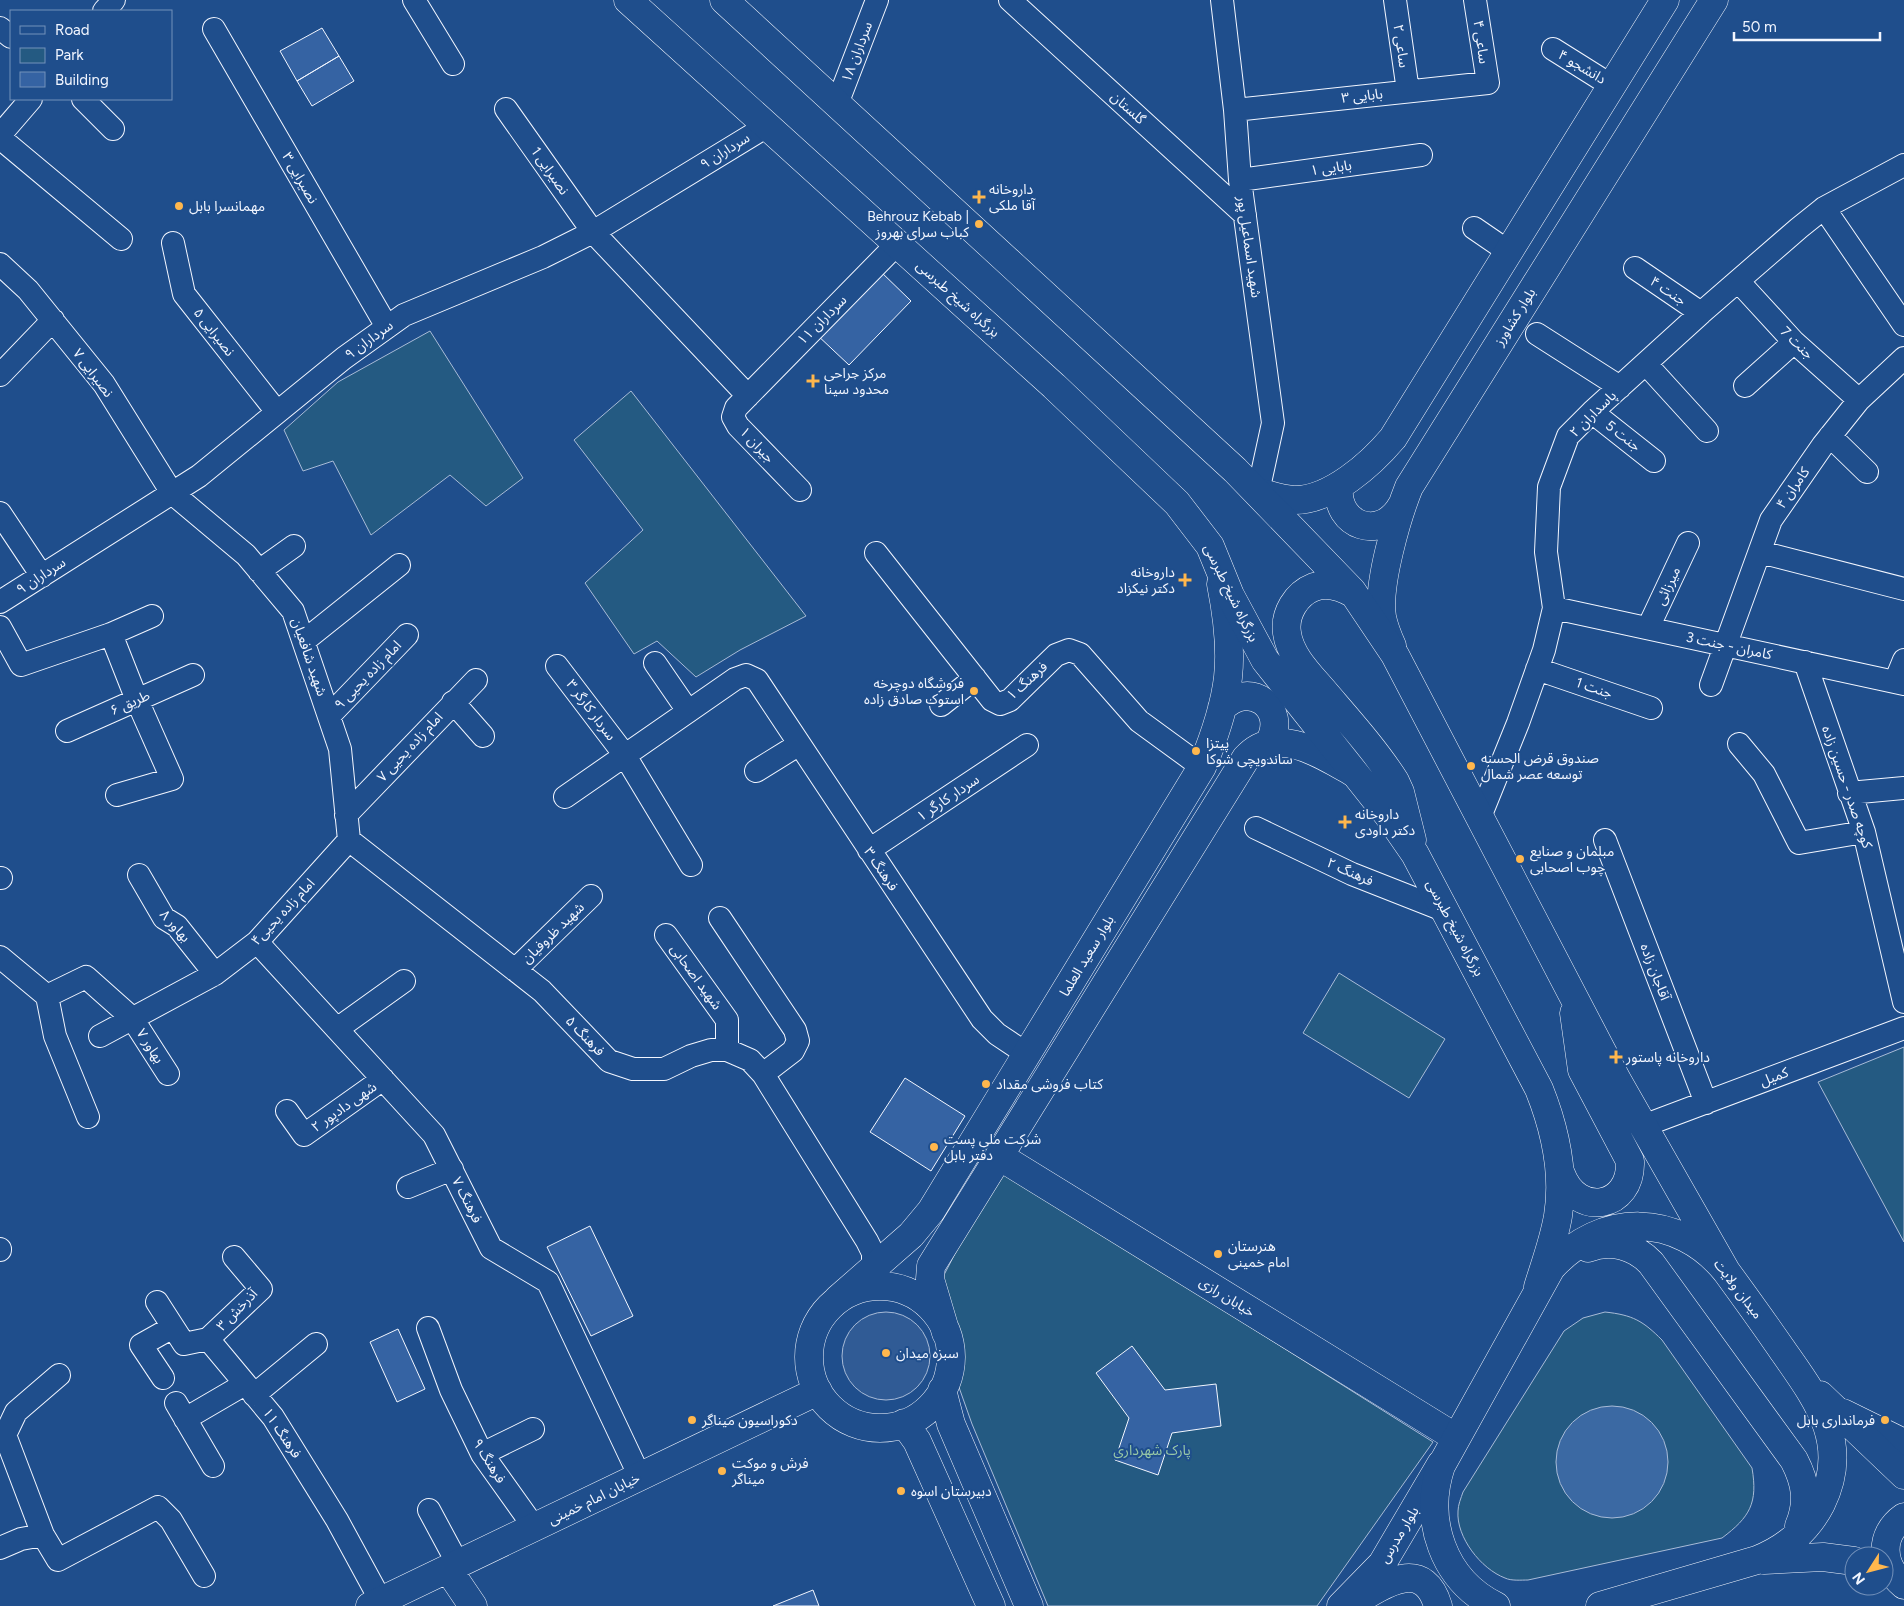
<svg xmlns="http://www.w3.org/2000/svg" width="1904" height="1606" font-family="Figtree,'Noto Sans Arabic',sans-serif">
<rect width="100%" height="100%" fill="#1f4e8c"/>
<path fill="#245a82" stroke="#a8bbd7" d="M 430,331 L 523,478 L 486,506 L 450,475 L 371,535 L 333,461 L 303,471 L 284,430 L 338,382 Z
M 631,391 L 806,616 L 740,650 L 696,677 L 657,641 L 634,654 L 585,583 L 643,530 L 574,440 Z
M 1339,973 L 1445,1039 L 1409,1098 L 1303,1033 Z
M 1904,1047 L 1904,1242 L 1818,1082 Z
M 999,1169 L 1433,1442 L 1317,1606 L 1048,1606 L 972,1424 L 950,1362 L 940,1319 L 932,1298 Z
M 1605,1312 C 1633,1315 1643,1321 1662,1340 L 1752,1468 C 1758,1503 1750,1517 1722,1538 L 1528,1580 C 1521,1580 1511,1581 1505,1578 C 1481,1569 1456,1537 1458,1511 C 1458,1505 1461,1498 1463,1492 L 1564,1331 L 1583,1318 Z"/>
<path fill="#305b95" stroke="#a8bbd7" d="M842 1356a44 44 0 1 1 88 0a44 44 0 1 1-88 0Z"/>
<path fill="#3b69a3" stroke="#a8bbd7" d="M1556 1462a56 56 0 1 1 112 0a56 56 0 1 1-112 0Z"/>
<path fill="#3563a3" stroke="#f2f6ff" d="M 322,28 L 339,56 L 297,81 L 280,51 Z
M 339,56 L 354,81 L 312,106 L 297,81 Z
M 878,269 L 911,301 L 849,365 L 815,333 Z
M 905,1078 L 965,1116 L 931,1171 L 870,1132 Z
M 590,1226 L 633,1316 L 591,1336 L 547,1247 Z
M 398,1329 L 425,1389 L 397,1402 L 370,1342 Z
M 1132,1346 L 1165,1390 L 1216,1384 L 1221,1426 L 1172,1433 L 1158,1475 L 1115,1460 L 1129,1418 L 1096,1373 Z
M 813,1590 L 819,1606 L 773,1606 Z"/>
<g fill="none" stroke-linecap="round" stroke-linejoin="round">
<defs>
<path id="minor" d="M 414,0 L 453,64
M 1010,0 L 1245,215
M 1222,0 L 1235,110 L 1240,180 L 1273,423 L 1258,492
M 1395,0 L 1408,91
M 104,11 L 114,0
M 0,28 L 11,37
M 214,29 L 387,327
M 1553,49 L 1612,86
M 83,99 L 113,129
M 837,104 L 877,0
M 506,109 L 593,232 L 748,396
M 1235,110 L 1488,83 L 1475,0
M 0,135 L 31,99
M 0,138 L 121,239
M 1240,180 L 1421,155
M 1824,208 L 1904,325
M 1474,228 L 1509,252
M 173,243 L 184,294 L 277,412
M 0,264 L 28,290 L 104,384 L 172,493 L 246,555 L 293,611 L 340,749 L 349,840
M 1635,268 L 1701,313
M 1738,281 L 1794,342 L 1859,400
M 1537,334 L 1620,387
M 1646,364 L 1707,431
M 0,375 L 53,320
M 1745,386 L 1794,342
M 1592,412 L 1654,461
M 1830,436 L 1867,472
M 800,490 L 738,426 L 733,417 L 736,408 L 897,244
M 0,513 L 42,576
M 1760,552 L 1904,589
M 876,553 L 992,700 L 1000,704 L 1010,700 L 1056,655 L 1069,650 L 1080,654 L 1139,721 L 1202,767
M 259,571 L 294,546
M 0,602 L 199,476 L 344,358 L 404,315 L 543,257 L 593,232 L 767,126
M 1554,608 L 1904,684
M 0,627 L 21,665 L 111,634 L 152,616
M 1648,628 L 1688,543
M 111,634 L 137,700 L 172,779 L 117,795
M 304,641 L 399,565
M 1805,662 L 1864,832 L 1904,1002
M 655,663 L 688,711
M 557,666 L 624,754 L 691,865
M 1537,669 L 1651,708
M 1895,682 L 1904,660
M 1711,685 L 1771,520 L 1823,445 L 1859,400 L 1904,358
M 453,702 L 483,736
M 941,705 L 975,678
M 329,716 L 407,635
M 67,731 L 193,675
M 1739,744 L 1764,774 L 1799,843 L 1864,832
M 756,771 L 798,745
M 1849,793 L 1904,788
M 565,797 L 735,679 L 746,675 L 757,680 L 982,1019 L 997,1034 L 1027,1054
M 346,815 L 476,680
M 1480,817 L 1518,723 L 1544,650 L 1554,608 L 1546,552 L 1549,487 L 1568,436 L 1592,412 L 1701,313 L 1799,228 L 1824,208 L 1904,165
M 1256,828 L 1352,874 L 1446,911
M 349,840 L 542,991 L 609,1061 L 633,1069 L 664,1069 L 691,1056 L 711,1050 L 727,1050 L 750,1060 L 763,1074 L 867,1241 L 873,1253 L 873,1268
M 1605,840 L 1706,1103
M 869,850 L 1027,745
M 139,875 L 164,918 L 177,926 L 215,974
M 0,878 L 1,878
M 720,918 L 795,1030 L 798,1041 L 793,1051 L 763,1074
M 666,935 L 727,1020 L 727,1050
M 257,942 L 434,1135 L 491,1248 L 548,1282 L 640,1477
M 0,957 L 47,996 L 55,1036 L 88,1117
M 515,970 L 591,896
M 47,996 L 86,977 L 132,1018 L 168,1074
M 337,1029 L 404,981
M 100,1036 L 215,974 L 257,942 L 349,840
M 287,1111 L 304,1135 L 383,1079
M 1643,1126 L 1904,1028
M 408,1187 L 452,1169
M 0,1250 L 0,1249
M 157,1302 L 184,1344 L 208,1339 L 273,1417 L 337,1520 L 381,1601
M 428,1328 L 451,1390 L 482,1454 L 534,1527
M 208,1339 L 261,1289 L 234,1257
M 163,1378 L 141,1345 L 173,1327
M 254,1395 L 316,1344
M 176,1403 L 213,1466
M 185,1419 L 245,1384
M 5,1435 L 43,1535
M 0,1437 L 5,1435 L 16,1412 L 59,1375
M 482,1454 L 533,1429
M 429,1510 L 458,1564
M 0,1548 L 21,1539 L 43,1535 L 58,1560 L 158,1507 L 171,1520 L 204,1576"/>
<path id="major" d="M 1339,486 C 1335,527 1382,542 1402,505
M 1258,492 C 1270,495 1282,500 1295,500 C 1331,500 1371,464 1393,438 L 1665,0
M 1392,646 C 1388,637 1384,627 1382,617 C 1377,585 1397,517 1409,487 L 1714,0
M 1222,708 C 1249,679 1289,708 1269,743
M 999,1156 L 1455,1437
M809 1357a71 71 0 1 1 142 0a71 71 0 1 1-142 0Z
M 838,1299 L 911,1235 L 931,1211 L 1202,767 C 1231,696 1236,660 1221,584
M 946,1333 L 930,1279 L 931,1266 L 1246,758 C 1277,724 1322,755 1354,773
M 942,1390 L 951,1424 L 1029,1606
M 1843,1413 L 1904,1443
M 904,1423 L 917,1441 L 991,1606
M 448,1569 L 473,1606
M 1363,1597 C 1390,1580 1425,1561 1438,1606
M 370,1606 L 818,1391
M 1341,1606 L 1382,1564 L 1441,1464"/>
<path id="highway" d="M 628,0 L 1054,386 L 1177,503 L 1210,546 L 1230,595 L 1265,660 L 1388,815 L 1415,854 L 1539,1089 C 1555,1129 1565,1172 1558,1216 C 1554,1240 1545,1264 1538,1287
M 724,0 L 1235,470 L 1352,591 L 1395,655 L 1617,1080 L 1726,1271
M 1354,594 C 1342,587 1328,582 1314,587 C 1296,594 1284,614 1287,633 C 1290,657 1312,677 1326,694 C 1350,722 1375,750 1395,781 L 1400,792 L 1412,840
M 1561,1174 C 1577,1218 1632,1209 1630,1161 L 1582,1070 L 1574,1013
M 1588,1248 C 1611,1239 1635,1246 1651,1263 L 1794,1460 C 1806,1483 1809,1502 1799,1526
M 1820,1395 L 1904,1475
M 1904,1517 C 1878,1535 1881,1566 1904,1585
M 1764,1560 L 1823,1557 L 1854,1561
M 1496,1606 C 1443,1580 1423,1520 1441,1466 L 1551,1268 C 1601,1212 1678,1212 1726,1271 C 1745,1297 1763,1322 1781,1348 C 1815,1397 1852,1442 1821,1504 C 1807,1531 1785,1549 1757,1560 L 1600,1606"/>
</defs>
<use href="#minor" stroke="#f2f6ff" stroke-width="24"/>
<use href="#major" stroke="#f2f6ff" stroke-width="29"/>
<use href="#highway" stroke="#f2f6ff" stroke-width="29"/>
<use href="#minor" stroke="#1f4e8c" stroke-width="22"/>
<use href="#major" stroke="#1f4e8c" stroke-width="28"/>
<use href="#highway" stroke="#1f4e8c" stroke-width="28"/>
</g>
<g fill="#ffb74d" stroke="#1f4e8c" stroke-width="2">
<path d="M976.5 189.5h5v5h5v5h-5v5h-5v-5h-5v-5h5z"/>
<circle cx="179" cy="206" r="5"/>
<circle cx="979" cy="224" r="5"/>
<path d="M810.5 373.5h5v5h5v5h-5v5h-5v-5h-5v-5h5z"/>
<path d="M1182.5 572.5h5v5h5v5h-5v5h-5v-5h-5v-5h5z"/>
<circle cx="974" cy="691" r="5"/>
<circle cx="1196" cy="751" r="5"/>
<circle cx="1471" cy="766" r="5"/>
<path d="M1342.5 814.5h5v5h5v5h-5v5h-5v-5h-5v-5h5z"/>
<circle cx="1520" cy="859" r="5"/>
<path d="M1613.5 1049.5h5v5h5v5h-5v5h-5v-5h-5v-5h5z"/>
<circle cx="986" cy="1084" r="5"/>
<circle cx="934" cy="1147" r="5"/>
<circle cx="1218" cy="1254" r="5"/>
<circle cx="886" cy="1353" r="5"/>
<circle cx="692" cy="1420" r="5"/>
<circle cx="1885" cy="1420" r="5"/>
<circle cx="722" cy="1471" r="5"/>
<circle cx="901" cy="1491" r="5"/>
</g>
<g text-anchor="middle" dominant-baseline="central" stroke-width="4" stroke-linejoin="round" paint-order="stroke">
<g font-size="14" fill="#f2f6ff" stroke="#1f4e8c">
<text transform="translate(1481 42) rotate(82)">ساعی ۴</text>
<text transform="translate(1401 46) rotate(82)">ساعی ۲</text>
<text transform="translate(857 52) rotate(-69)">سرداران ۱۸</text>
<text transform="translate(1582 67) rotate(31)">دانشجو ۴</text>
<text transform="translate(1362 96) rotate(-6)">بابایی ۳</text>
<text transform="translate(1128 108) rotate(42)">گلستان</text>
<text transform="translate(725 151) rotate(-32)">سرداران ۹</text>
<text transform="translate(1331 168) rotate(-8)">بابایی ۱</text>
<text transform="translate(550 171) rotate(55)">نصیرایی 1</text>
<text transform="translate(300 178) rotate(60)">نصیرایی ۳</text>
<text transform="translate(1249 247) rotate(82)">شهید اسماعیل پور</text>
<text transform="translate(1668 291) rotate(34)">جنت ۴</text>
<text transform="translate(958 299) rotate(42)">بزرگراه شیخ طبرسی</text>
<text transform="translate(1515 317) rotate(-58)">بلوار کشاورز</text>
<text transform="translate(822 320) rotate(-45)">سرداران ۱۱</text>
<text transform="translate(214 332) rotate(52)">نصیرایی ۵</text>
<text transform="translate(369 340) rotate(-36)">سرداران ۹</text>
<text transform="translate(1797 343) rotate(44)">جنت 7</text>
<text transform="translate(93 373) rotate(53)">نصیرایی ۷</text>
<text transform="translate(1593 414) rotate(-45)">پاسداران ۲</text>
<text transform="translate(1623 436) rotate(38)">جنت 5</text>
<text transform="translate(757 445) rotate(47)">جیران ۱</text>
<text transform="translate(1793 488) rotate(-55)">کامران ۴</text>
<text transform="translate(41 576) rotate(-33)">سرداران ۹</text>
<text transform="translate(1668 586) rotate(-65)">میرزائی</text>
<text transform="translate(1231 593) rotate(64)">بزرگراه شیخ طبرسی</text>
<text transform="translate(1729 646) rotate(12)">کامران - جنت 3</text>
<text transform="translate(309 657) rotate(71)">شهید شافعیان</text>
<text transform="translate(368 675) rotate(-46)">امام زاده یحیی ۹</text>
<text transform="translate(1027 681) rotate(-42)">فرهنگ ۱</text>
<text transform="translate(1594 688) rotate(19)">جنت 1</text>
<text transform="translate(130 703) rotate(-24)">طریق ۶</text>
<text transform="translate(591 710) rotate(53)">سردار کارگر ۳</text>
<text transform="translate(410 747) rotate(-47)">امام زاده یحیی ۷</text>
<text transform="translate(1847 787) rotate(71)">کوچه صدر - حسین زاده</text>
<text transform="translate(948 798) rotate(-34)">سردار کارگر ۱</text>
<text transform="translate(881 869) rotate(56)">فرهنگ ۳</text>
<text transform="translate(1350 872) rotate(24)">فرهنگ ۲</text>
<text transform="translate(283 912) rotate(-47)">امام زاده یحیی۴</text>
<text transform="translate(175 926) rotate(48)">بهاور ۸</text>
<text transform="translate(1455 928) rotate(62)">بزرگراه شیخ طبرسی</text>
<text transform="translate(553 933) rotate(-44)">شهید ظروفیان</text>
<text transform="translate(1087 956) rotate(-59)">بلوار سعید العلما</text>
<text transform="translate(1655 972) rotate(69)">آقاجان زاده</text>
<text transform="translate(696 977) rotate(54)">شهید اصحابی</text>
<text transform="translate(585 1036) rotate(46)">فرهنگ ۵</text>
<text transform="translate(150 1046) rotate(57)">بهاور ۷</text>
<text transform="translate(1774 1077) rotate(-21)">کمیل</text>
<text transform="translate(344 1107) rotate(-35)">شهی دادپور ۲</text>
<text transform="translate(467 1200) rotate(63)">فرهنگ ۷</text>
<text transform="translate(1738 1289) rotate(53)">میدان ولایت</text>
<text transform="translate(1227 1297) rotate(32)">خیابان رازی</text>
<text transform="translate(237 1310) rotate(-46)">آذرخش ۳</text>
<text transform="translate(282 1433) rotate(56)">فرهنگ ۱۱</text>
<text transform="translate(489 1461) rotate(58)">فرهنگ ۹</text>
<text transform="translate(594 1499) rotate(-26)">خیابان امام خمینی</text>
<text transform="translate(1399 1535) rotate(-59)">بلوار مدرس</text>
</g>
<g font-size="14" fill="#f2f6ff" stroke="#1f4e8c" text-anchor="start">
<text x="989" y="189">داروخانه<tspan x="989" dy="16">آقا ملکی</tspan></text>
<text x="189" y="206">مهمانسرا بابل</text>
<text x="969" y="216" text-anchor="end">Behrouz Kebab |<tspan x="969" dy="16">کباب سرای بهروز</tspan></text>
<text x="824" y="373">مرکز جراحی<tspan x="824" dy="16">محدود سینا</tspan></text>
<text x="1175" y="572" text-anchor="end">داروخانه<tspan x="1175" dy="16">دکتر نیکزاد</tspan></text>
<text x="964" y="683" text-anchor="end">فروشگاه دوچرخه<tspan x="964" dy="16">استوک صادق زاده</tspan></text>
<text x="1206" y="743">پیتزا<tspan x="1206" dy="16">ساندویچی شوکا</tspan></text>
<text x="1481" y="758">صندوق قرض الحسنه<tspan x="1481" dy="16">توسعه عصر شمال</tspan></text>
<text x="1355" y="814">داروخانه<tspan x="1355" dy="16">دکتر داودی</tspan></text>
<text x="1530" y="851">مبلمان و صنایع<tspan x="1530" dy="16">چوب اصحابی</tspan></text>
<text x="1626" y="1057">داروخانه پاستور</text>
<text x="996" y="1084">کتاب فروشی مقداد</text>
<text x="944" y="1139">شرکت ملی پست<tspan x="944" dy="16">دفتر بابل</tspan></text>
<text x="1228" y="1246">هنرستان<tspan x="1228" dy="16">امام خمینی</tspan></text>
<text x="896" y="1353">سبزه میدان</text>
<text x="702" y="1420">دکوراسیون میناگر</text>
<text x="1875" y="1420" text-anchor="end">فرمانداری بابل</text>
<text x="732" y="1463">فرش و موکت<tspan x="732" dy="16">میناگر</tspan></text>
<text x="911" y="1491">دبیرستان اسوه</text>
</g>
<g font-size="14" fill="#97c8a6" stroke="#1f4e8c">
<text x="1152" y="1450">پارک شهرداری</text>
</g>
</g>
<rect x="10" y="10" width="162" height="90" fill="#1f4e8c" stroke="#7391ba"/>
<rect x="20" y="26" width="25" height="8" fill="#1f4e8c" stroke="#7391ba"/>
<text x="55" y="35" font-size="15" fill="#f2f6ff">Road</text>
<rect x="20" y="48" width="25" height="15" fill="#245a82" stroke="#7391ba"/>
<text x="55" y="60" font-size="15" fill="#f2f6ff">Park</text>
<rect x="20" y="72" width="25" height="15" fill="#3563a3" stroke="#7391ba"/>
<text x="55" y="85" font-size="15" fill="#f2f6ff">Building</text>
<g transform="translate(1869 1571) rotate(234)"><circle r="24" fill="#1f4e8c" stroke="#7391ba"/>
<path d="M0-4L9 19L0 12L-9 19Z" fill="#ffb74d"/>
<text y="-8" font-size="14" font-weight="bold" text-anchor="middle" fill="#f2f6ff">N</text>
</g>
<path d="M1734 32v8h146v-8" fill="none" stroke="#f2f6ff" stroke-width="2.5"/>
<text x="1742" y="32" font-size="15" fill="#f2f6ff" stroke="#1f4e8c" stroke-width="4" paint-order="stroke">50 m</text>
</svg>
